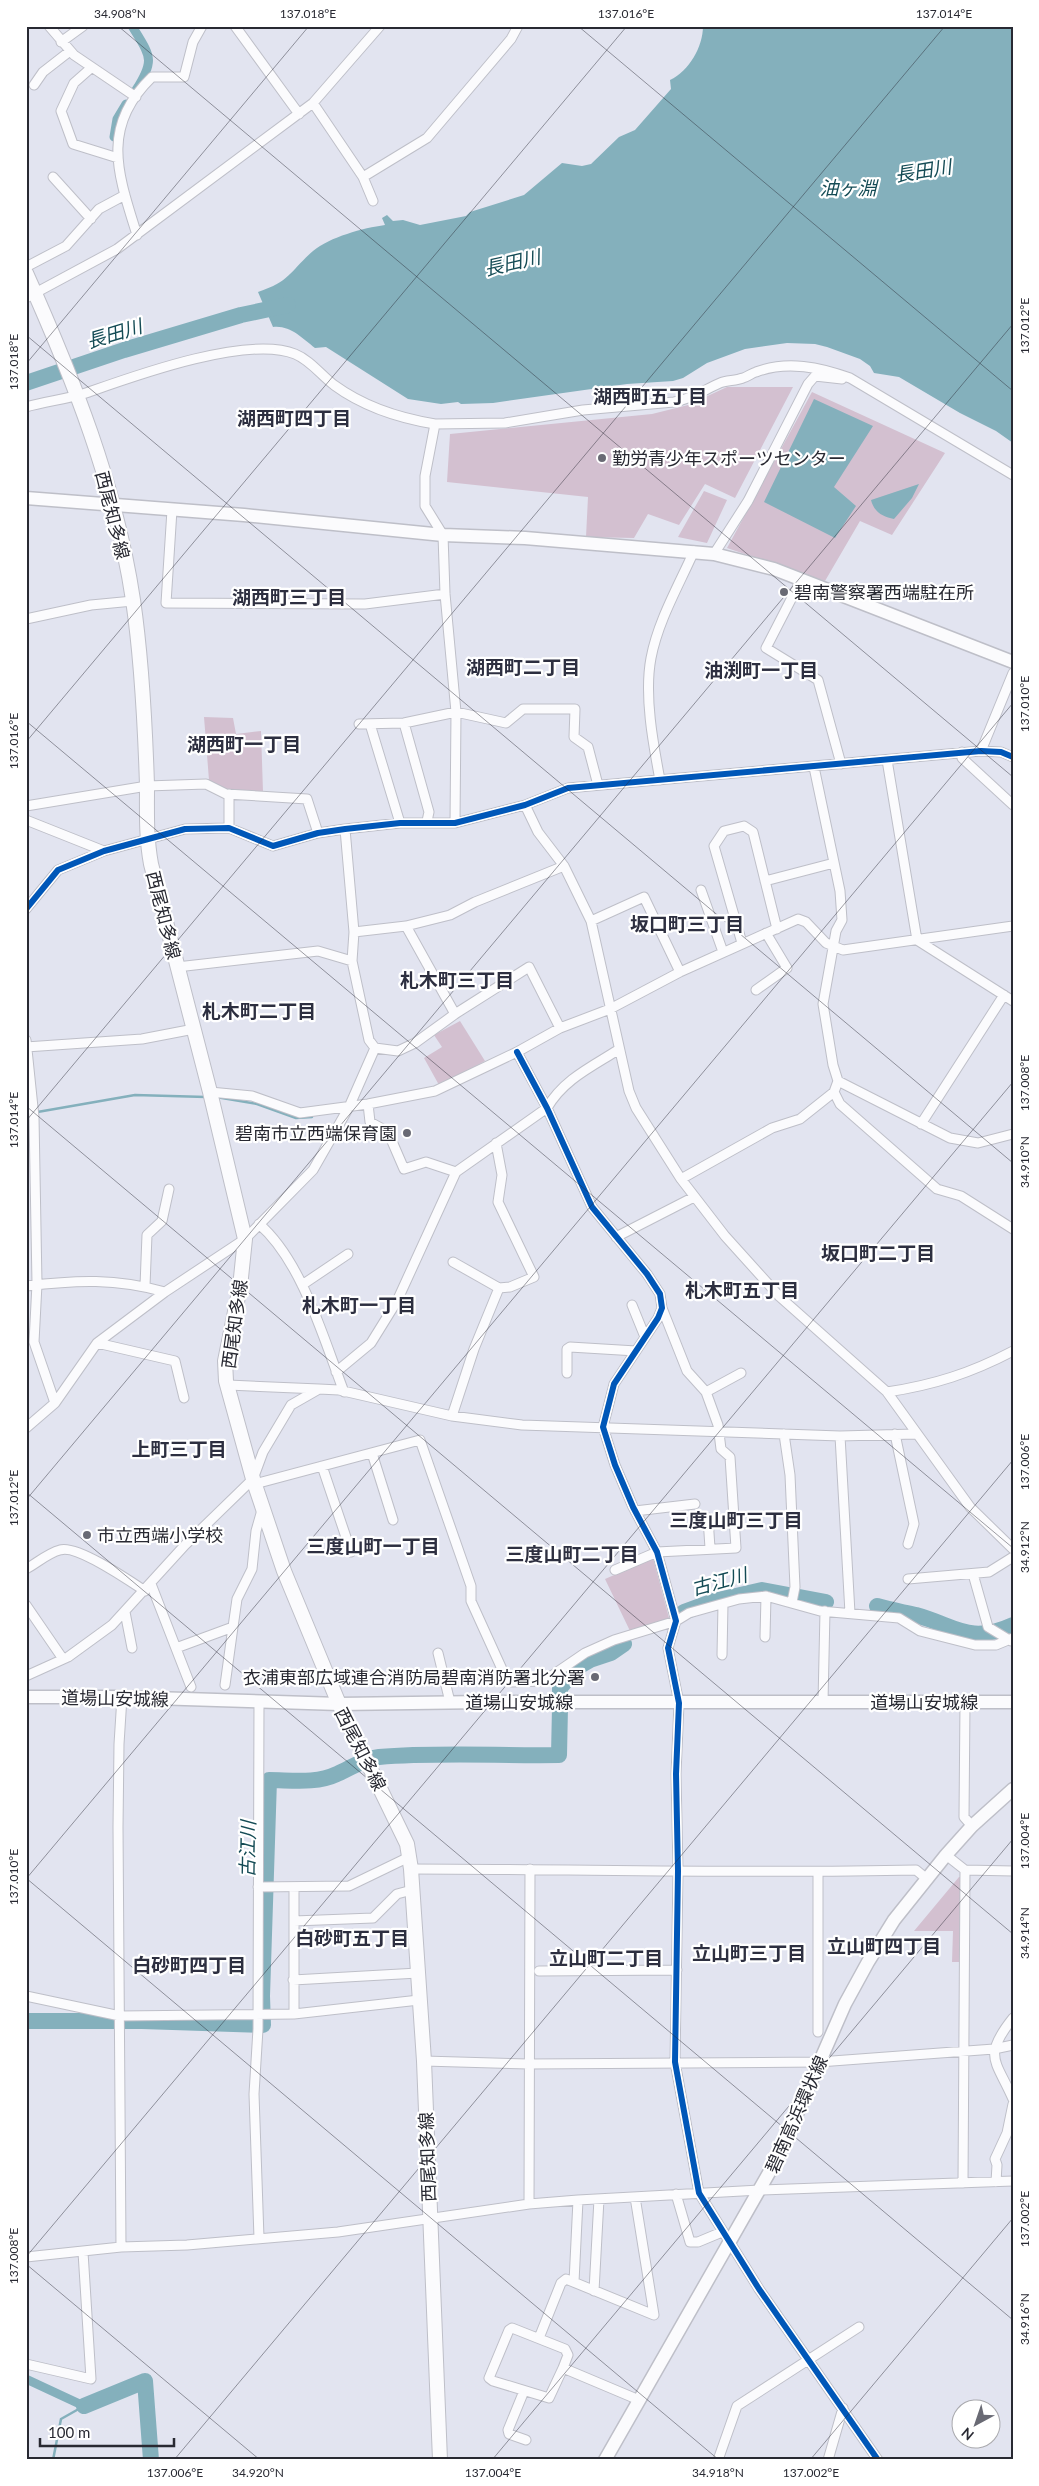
<svg xmlns="http://www.w3.org/2000/svg" width="1039" height="2486" font-family="Lato,'Noto Sans JP',sans-serif">
<rect width="100%" height="100%" fill="#e2e4f0"/>
<path fill="#d3c0d0" d="M 727,387 L 793,387 L 735,498 L 705,484 L 679,525 L 648,514 L 634,538 L 586,537 L 588,497 L 447,482 L 450,434 L 652,414 L 688,405 Z
M 812,392 L 945,453 L 892,535 L 860,521 L 825,581 L 727,548 Z
M 704,491 L 727,500 L 707,543 L 678,537 Z
M 204,717 L 233,718 L 236,734 L 261,731 L 263,792 L 227,791 L 209,780 Z
M 460,1021 L 485,1061 L 439,1085 L 424,1058 L 442,1047 L 434,1035 Z
M 653,1558 L 669,1618 L 630,1631 L 605,1579 Z
M 959,1877 L 965,1877 L 965,1962 L 952,1962 L 953,1931 L 914,1931 Z"/>
<path fill="#84b0bc" d="M 703,26 L 1013,26 L 1013,443 L 996,431 L 960,413 L 899,377 L 874,373 L 870,366 L 860,359 L 827,347 L 815,344 L 787,343 L 745,349 L 707,363 L 683,378 L 673,381 L 627,384 L 493,403 L 461,404 L 458,402 L 441,404 L 408,399 L 326,347 L 315,348 C 302,338 290,325 273,327 L 258,292 C 291,281 290,271 313,251 C 330,237 363,228 385,225 L 382,218 L 387,215 L 393,221 L 403,220 L 420,225 L 466,216 L 470,212 L 524,195 L 562,163 L 582,166 L 591,164 L 619,137 L 635,130 L 671,89 L 670,80 C 689,71 703,47 703,26 Z
M 814,399 L 873,426 L 834,487 L 856,506 L 835,538 L 764,502 Z
M 919,484 L 912,498 L 894,519 C 883,517 874,512 871,500 Z"/>
<g fill="none" stroke-linecap="round" stroke-linejoin="round">
<path stroke="#84b0bc" stroke-width="2.5" d="M 216,1097 L 257,1104 L 296,1118 L 312,1117
M 26,1114 L 135,1095 L 206,1097
M 53,2460 L 61,2419 L 84,2406"/>
<path stroke="#84b0bc" stroke-width="9" d="M 132,26 C 150,56 156,59 136,90
M 114,137 L 117,119 L 126,104
M 26,2379 L 84,2406"/>
<path stroke="#84b0bc" stroke-width="16" d="M 26,383 L 124,350 L 241,315 L 288,305
M 877,1606 C 890,1610 903,1612 916,1615 C 956,1626 969,1645 1013,1625
M 684,1612 L 714,1601 L 762,1590 L 826,1602
M 560,1691 L 560,1688 L 576,1668 L 590,1660 L 611,1653 L 624,1644
M 26,2021 L 142,2021 L 263,2025 L 262,1996 L 269,1780 C 291,1780 316,1784 337,1774 C 351,1768 363,1759 379,1757 C 437,1752 500,1756 559,1755 L 560,1707
M 84,2406 L 145,2381 L 151,2460"/>
<defs>
<path id="street" d="M 49,26 L 74,55 L 136,97
M 235,26 L 299,114
M 61,42 L 83,26
M 91,68 L 74,83 L 61,111 L 73,144 L 118,158
M 34,85 L 43,72 L 70,51
M 313,103 L 363,177 L 373,201
M 53,177 L 91,219
M 363,177 L 427,138 L 511,39 L 518,26
M 137,235 C 118,174 100,127 152,77 L 184,77 L 193,42 L 202,26
M 26,267 L 66,246 L 99,209 L 125,195
M 26,298 L 117,249 L 313,103 L 380,26
M 26,407 C 47,401 69,399 89,392 C 137,375 248,335 295,354 C 310,360 321,375 334,385 C 364,407 398,418 435,424
M 172,510 L 166,603 L 365,604 L 445,594
M 714,554 L 748,501 L 808,384 L 815,376 L 842,379
M 801,580 L 766,648 L 818,680 L 841,764
M 26,619 L 91,605 L 133,601
M 404,723 L 429,812 L 427,821
M 359,724 L 404,723 L 456,712 L 506,723 L 523,709 L 575,709 L 574,737 L 588,747 L 598,785
M 370,724 L 400,823
M 981,751 L 1013,673
M 962,752 L 962,758 L 1013,805
M 887,760 L 917,940 L 1013,1001
M 660,780 C 653,743 644,695 651,658 C 658,621 679,585 694,551
M 229,794 L 229,828
M 525,805 L 538,832 L 564,866 L 591,921 L 629,1091 L 636,1108 L 681,1179 L 725,1236 L 780,1297 L 887,1392 L 970,1507 L 1013,1549
M 26,806 L 147,786 L 206,784 L 226,794 L 307,799 L 318,833
M 26,820 L 104,851
M 455,823 L 456,712 L 445,594 L 443,535 L 425,506 L 425,476 L 435,424 L 505,423 L 583,410 L 674,402 C 692,399 704,390 720,383 C 727,380 735,381 743,378 C 747,377 752,373 756,372 C 787,360 820,367 850,378 L 1013,475
M 345,829 L 354,932 L 352,961 L 369,1040 L 375,1048 L 398,1051 L 415,1043 L 455,1014 L 529,967 L 560,1028
M 765,881 L 834,863
M 701,890 L 723,952
M 26,909 L 58,870 L 104,851 L 185,829 L 229,828 L 273,846 L 318,833 L 345,829 L 400,823 L 455,823 L 525,805 L 568,788 L 981,751 L 1001,752 L 1013,757
M 591,921 L 644,897 L 680,972 L 798,919 L 806,922 L 826,943 L 843,950 L 1013,926
M 406,926 L 455,1014
M 354,932 L 406,926 L 450,915 L 475,902 L 564,866
M 742,943 L 714,846 L 724,831 L 744,826 L 753,832 L 777,929
M 177,967 L 318,951 L 352,961
M 756,990 L 787,968 L 766,933
M 26,1040 L 34,1117 L 37,1284 L 34,1342 L 55,1403
M 26,1047 L 142,1039 L 194,1029
M 517,1052 L 547,1108 L 592,1207 L 647,1274 L 660,1294 L 662,1308 L 658,1318 L 614,1384 L 603,1427 L 615,1465 L 633,1507 L 657,1552 L 676,1621 L 668,1648 L 679,1703 L 676,1774 L 678,1871 L 675,2062 L 699,2193 L 759,2289 L 878,2460
M 838,1081 L 950,1138 L 978,1143 L 1013,1134
M 210,1092 L 252,1096 L 300,1113 L 368,1104 L 435,1091 L 517,1052 L 560,1028 L 610,1009 L 680,972
M 834,1092 L 840,1104 L 937,1189 L 961,1196 L 1013,1229
M 368,1104 L 370,1122 L 388,1132 L 404,1169 L 426,1162 L 456,1172
M 921,1124 L 1004,995
M 681,1179 L 772,1128 L 800,1119 L 834,1092 L 838,1081 L 833,1065 L 823,1004 L 836,931 L 842,920 L 840,891 L 814,767
M 259,1224 C 302,1261 324,1340 344,1392
M 616,1237 L 694,1197
M 453,1262 L 499,1288
M 302,1285 L 348,1254
M 26,1286 C 76,1280 116,1278 165,1292
M 145,1286 L 147,1235 L 162,1221 L 169,1189
M 632,1305 L 645,1337
M 97,1343 L 175,1361 L 184,1398
M 336,1372 L 371,1343 L 397,1301 L 456,1172 L 547,1108 C 563,1080 591,1067 618,1050
M 567,1373 L 567,1349 L 570,1347 L 636,1351
M 228,1385 L 319,1389
M 706,1392 L 741,1373
M 887,1392 C 934,1385 971,1373 1013,1351
M 452,1416 L 474,1349 L 499,1288 L 510,1287 L 534,1277 L 498,1202 L 502,1175 L 496,1143
M 26,1428 L 55,1403 L 97,1343 L 165,1292 L 245,1239 L 313,1170 L 349,1107 L 375,1048
M 784,1434 L 790,1475 L 795,1587 L 792,1602
M 895,1434 L 914,1524 L 908,1544
M 840,1436 L 850,1613
M 372,1453 L 393,1520
M 322,1466 L 351,1552
M 255,1484 L 420,1440 L 471,1586 L 471,1601 L 506,1678 L 512,1682 L 544,1681 L 585,1653 L 614,1640 L 676,1621 L 689,1613 L 739,1599 L 766,1596 L 820,1611 L 899,1618 L 920,1631 L 975,1645 L 996,1645 L 1013,1638
M 635,1511 L 695,1504
M 708,1518 L 710,1548
M 26,1569 C 37,1563 48,1553 60,1550 C 76,1544 130,1581 145,1591
M 615,1570 L 657,1552 L 736,1548 L 730,1457 L 721,1449 L 718,1425 L 706,1392 L 687,1371 L 662,1308
M 973,1574 L 988,1627 L 1011,1641
M 908,1579 L 989,1572 L 1013,1557
M 151,1584 L 191,1687
M 26,1605 L 63,1659
M 125,1612 L 132,1648
M 233,1627 L 237,1599 L 252,1569 L 256,1531 L 262,1510
M 765,1637 L 766,1596
M 176,1648 L 233,1627 L 225,1685
M 438,1653 L 450,1702
M 722,1655 L 723,1604
M 26,1676 L 68,1657 L 112,1625 L 185,1545 L 253,1479 L 263,1452 L 291,1405 L 319,1389 L 339,1390 L 452,1416 L 522,1425 L 840,1436 L 915,1434
M 259,1701 L 258,2029 L 254,2094 L 259,2238
M 823,1702 L 825,1611
M 965,1703 L 964,1817 L 972,1826
M 946,1855 L 965,1870 L 1013,1871
M 411,1869 C 579,1869 747,1874 916,1870 L 927,1879
M 258,1887 L 349,1886 L 409,1857
M 294,1888 L 294,2014
M 294,1921 L 373,1918 L 397,1894 L 412,1890
M 539,1971 L 677,1970
M 293,1980 L 418,1973
M 26,1996 L 120,2016 L 294,2014 L 419,2000
M 1013,2018 C 982,2057 996,2060 1013,2099
M 818,2032 L 818,1872
M 424,2061 L 529,2064 L 819,2062 L 994,2049 L 1013,2045
M 996,2182 L 997,2165 L 995,2159 L 1007,2133 L 1013,2104
M 963,2183 L 965,1870
M 676,2194 L 690,2242 L 698,2242 L 722,2232
M 529,2204 L 530,1869
M 121,2247 L 118,1827 L 119,1744 L 122,1697
M 26,2257 L 121,2247 L 187,2245 L 338,2232 L 529,2204 L 578,2200 L 760,2190 L 1013,2181
M 574,2282 L 578,2200
M 594,2291 L 599,2199
M 539,2338 L 561,2283 L 566,2279 L 654,2315 L 635,2197
M 26,2364 L 91,2379 L 83,2252
M 563,2368 L 568,2355 L 565,2349 L 512,2328 L 509,2330 L 489,2378 L 493,2381 L 549,2398 L 563,2368 L 639,2400
M 524,2391 L 508,2430 L 509,2434 L 526,2440
M 718,2460 L 737,2406 L 859,2327
M 828,2460 L 843,2408"/>
<path id="secondary" d="M 26,498 L 244,515 L 443,535 L 525,538 L 714,554 L 774,569 L 1013,662
M 26,1697 L 122,1697 L 339,1704 L 485,1702 L 1013,1702
M 605,2460 L 778,2157 L 845,2004 L 868,1962 L 894,1920 L 946,1855 L 972,1826 L 1013,1789"/>
<path id="primary" d="M 26,273 C 73,378 116,486 133,600 C 142,661 145,723 147,785 C 147,812 146,837 151,864 L 210,1092 L 245,1239 L 240,1287 L 225,1361 L 226,1381 L 253,1479 L 284,1571 L 339,1704 L 407,1844 L 411,1869 L 424,2061 L 440,2460"/>
</defs>
<use href="#street" stroke="#bebfc8" stroke-width="11"/>
<use href="#secondary" stroke="#bebfc8" stroke-width="15"/>
<use href="#primary" stroke="#bebfc8" stroke-width="16"/>
<use href="#street" stroke="#fbfbfd" stroke-width="9"/>
<use href="#secondary" stroke="#fbfbfd" stroke-width="12"/>
<use href="#primary" stroke="#fbfbfd" stroke-width="14"/>
<defs>
<path id="cycleway" d="M 26,909 L 58,870 L 104,851 L 185,829 L 229,828 L 273,846 L 318,833 L 345,829 L 400,823 L 455,823 L 525,805 L 568,788 L 981,751 L 1001,752 L 1013,757
M 517,1052 L 547,1108 L 592,1207 L 647,1274 L 660,1294 L 662,1308 L 658,1318 L 614,1384 L 603,1427 L 615,1465 L 633,1507 L 657,1552 L 676,1621 L 668,1648 L 679,1703 L 676,1774 L 678,1871 L 675,2062 L 699,2193 L 759,2289 L 878,2460"/>
</defs>
<use href="#cycleway" stroke="#fff" stroke-width="9"/>
<use href="#cycleway" stroke="#0057b8" stroke-width="6"/>
</g>
<path fill="none" stroke="#282932" stroke-width="1" stroke-opacity="0.45" d="M 118,26 L 1013,777M 578,26 L 1013,391M 26,335 L 1013,1163M 26,364 L 309,26M 26,721 L 1013,1548M 26,742 L 627,26M 26,1106 L 1013,1934M 26,1121 L 945,26M 26,1492 L 1013,2320M 26,1500 L 1013,324M 26,1878 L 719,2460M 26,1879 L 1013,703M 26,2257 L 1013,1082M 26,2264 L 260,2460M 174,2460 L 1013,1460M 492,2460 L 1013,1839M 810,2460 L 1013,2218"/>
<g fill="#696a74" stroke="#fff" stroke-width="2">
<circle cx="602" cy="458" r="5"/>
<circle cx="784" cy="592" r="5"/>
<circle cx="407" cy="1133" r="5"/>
<circle cx="87" cy="1535" r="5"/>
<circle cx="595" cy="1677" r="5"/>
</g>
<g text-anchor="middle" dominant-baseline="central" stroke-width="4.5" stroke-linejoin="round" paint-order="stroke">
<g font-size="18" fill="#282932" stroke="#fff" text-anchor="start">
<text x="612" y="458">勤労青少年スポーツセンター</text>
<text x="794" y="592">碧南警察署西端駐在所</text>
<text x="397" y="1133" text-anchor="end">碧南市立西端保育園</text>
<text x="97" y="1535">市立西端小学校</text>
<text x="585" y="1677" text-anchor="end">衣浦東部広域連合消防局碧南消防署北分署</text>
</g>
<g font-size="18" fill="#282932" stroke="#fff">
<text transform="translate(113 515) rotate(76)">西尾知多線</text>
<text transform="translate(164 915) rotate(76)">西尾知多線</text>
<text transform="translate(234 1324) rotate(-82)">西尾知多線</text>
<text transform="translate(115 1698) rotate(1)">道場山安城線</text>
<text x="519" y="1702">道場山安城線</text>
<text x="924" y="1702">道場山安城線</text>
<text transform="translate(361 1749) rotate(63)">西尾知多線</text>
<text transform="translate(796 2114) rotate(-66)">碧南高浜環状線</text>
<text transform="translate(427 2157) rotate(-92)">西尾知多線</text>
</g>
<g font-size="19" font-style="italic" fill="#144b55" stroke="#fff">
<text transform="translate(923 170) rotate(-9)">長田川</text>
<text x="848" y="187">油ヶ淵</text>
<text transform="translate(512 262) rotate(-13)">長田川</text>
<text transform="translate(114 333) rotate(-17)">長田川</text>
<text transform="translate(719 1581) rotate(-15)">古江川</text>
<text transform="translate(247 1849) rotate(-89)">古江川</text>
</g>
<g font-size="19" font-weight="bold" fill="#2d2f40" stroke="#fff">
<text x="650" y="395">湖西町五丁目</text>
<text x="294" y="417">湖西町四丁目</text>
<text x="289" y="596">湖西町三丁目</text>
<text x="523" y="666">湖西町二丁目</text>
<text x="761" y="669">油渕町一丁目</text>
<text x="244" y="743">湖西町一丁目</text>
<text x="687" y="923">坂口町三丁目</text>
<text x="457" y="979">札木町三丁目</text>
<text x="259" y="1010">札木町二丁目</text>
<text x="878" y="1252">坂口町二丁目</text>
<text x="742" y="1289">札木町五丁目</text>
<text x="359" y="1304">札木町一丁目</text>
<text x="179" y="1448">上町三丁目</text>
<text x="736" y="1519">三度山町三丁目</text>
<text x="373" y="1545">三度山町一丁目</text>
<text x="572" y="1553">三度山町二丁目</text>
<text x="352" y="1937">白砂町五丁目</text>
<text x="884" y="1945">立山町四丁目</text>
<text x="749" y="1952">立山町三丁目</text>
<text x="606" y="1957">立山町二丁目</text>
<text x="189" y="1964">白砂町四丁目</text>
</g>
</g>
<rect width="1039" height="2486" fill="none" stroke="#ffffff" stroke-width="55"/>
<g transform="translate(976 2424) rotate(220)"><circle r="24" fill="#ffffff" stroke="#a9a9ad"/>
<path d="M0-4L9 19L0 12L-9 19Z" fill="#696a74"/>
<text y="-8" font-size="14" font-weight="bold" text-anchor="middle" fill="#282932">N</text>
</g>
<path d="M40 2438v8h134v-8" fill="none" stroke="#282932" stroke-width="2.5"/>
<text x="48" y="2438" font-size="15" fill="#282932" stroke="#ffffff" stroke-width="4" paint-order="stroke">100 m</text>
<rect x="28" y="28" width="984" height="2430" fill="none" stroke="#282932" stroke-width="2"/>
<g font-size="12" text-anchor="middle" fill="#282932">
<text x="120" y="18">34.908°N</text>
<text x="308" y="18">137.018°E</text>
<text x="626" y="18">137.016°E</text>
<text x="944" y="18">137.014°E</text>
<text transform="translate(1025 326) rotate(-90)" y="4">137.012°E</text>
<text transform="translate(14 362) rotate(-90)" y="4">137.018°E</text>
<text transform="translate(1025 704) rotate(-90)" y="4">137.010°E</text>
<text transform="translate(14 741) rotate(-90)" y="4">137.016°E</text>
<text transform="translate(1025 1083) rotate(-90)" y="4">137.008°E</text>
<text transform="translate(14 1120) rotate(-90)" y="4">137.014°E</text>
<text transform="translate(1025 1162) rotate(-90)" y="4">34.910°N</text>
<text transform="translate(1025 1462) rotate(-90)" y="4">137.006°E</text>
<text transform="translate(14 1498) rotate(-90)" y="4">137.012°E</text>
<text transform="translate(1025 1547) rotate(-90)" y="4">34.912°N</text>
<text transform="translate(1025 1841) rotate(-90)" y="4">137.004°E</text>
<text transform="translate(14 1877) rotate(-90)" y="4">137.010°E</text>
<text transform="translate(1025 1933) rotate(-90)" y="4">34.914°N</text>
<text transform="translate(1025 2219) rotate(-90)" y="4">137.002°E</text>
<text transform="translate(14 2256) rotate(-90)" y="4">137.008°E</text>
<text transform="translate(1025 2319) rotate(-90)" y="4">34.916°N</text>
<text x="175" y="2477">137.006°E</text>
<text x="258" y="2477">34.920°N</text>
<text x="493" y="2477">137.004°E</text>
<text x="718" y="2477">34.918°N</text>
<text x="811" y="2477">137.002°E</text>
</g>
</svg>
